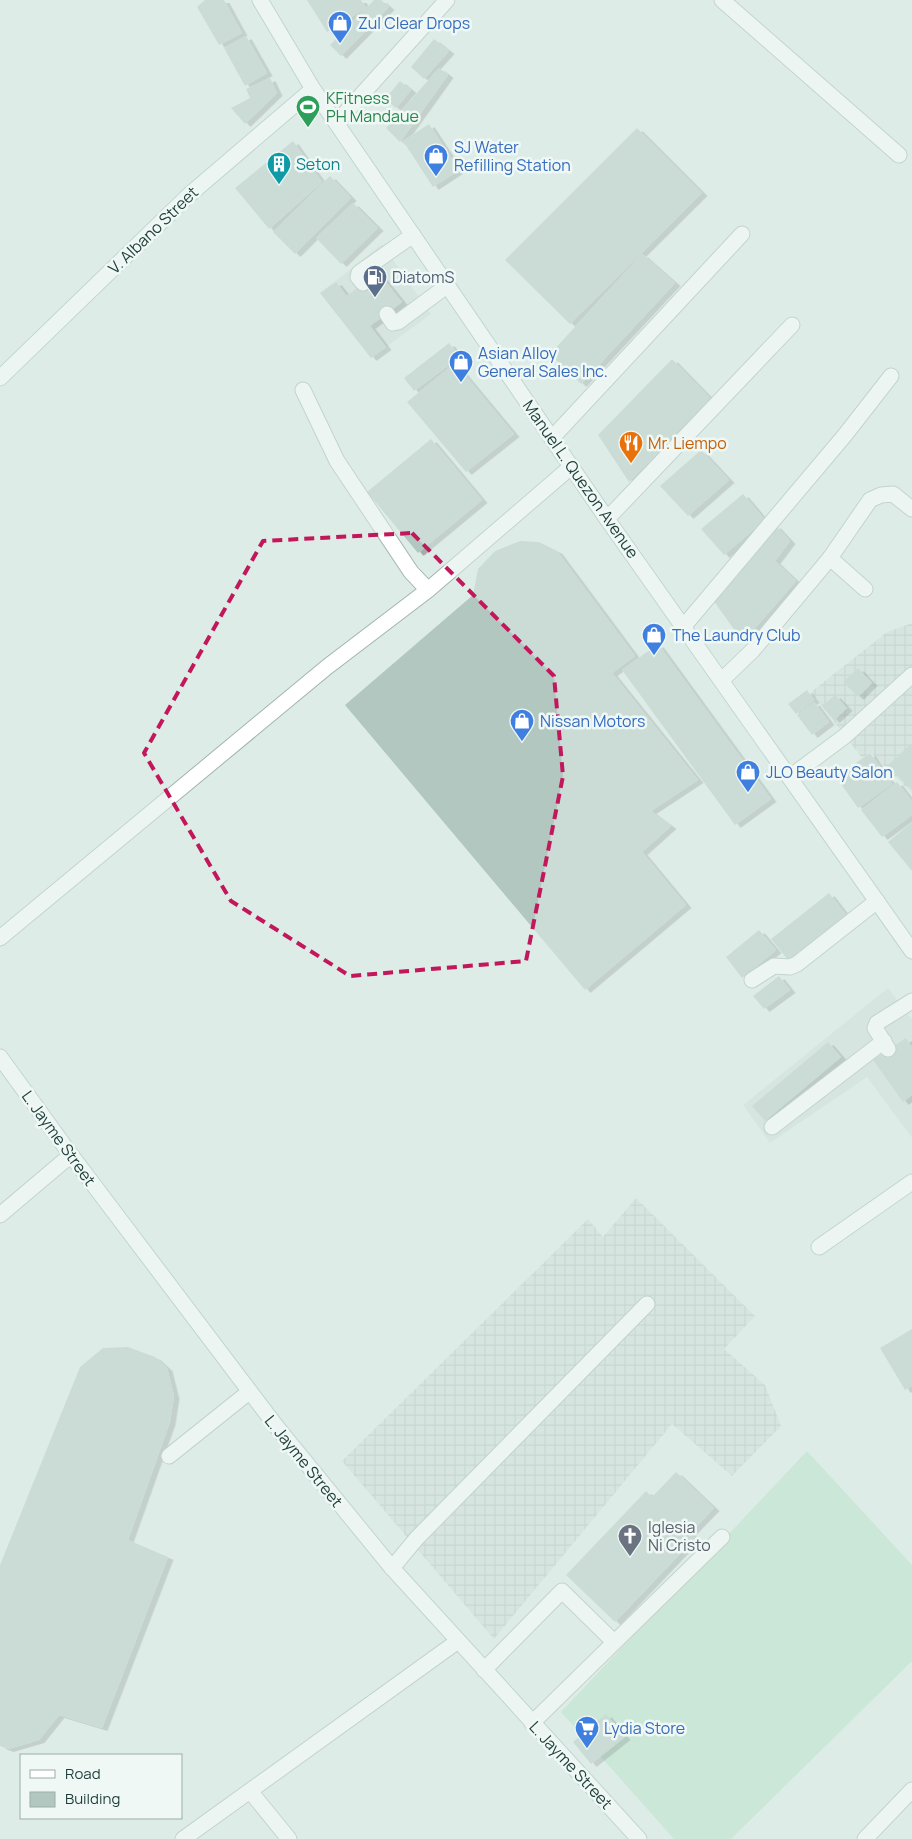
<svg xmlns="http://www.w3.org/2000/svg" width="912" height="1839" font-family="Manrope,sans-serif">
<defs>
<pattern id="industrial-grid" width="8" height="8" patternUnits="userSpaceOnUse" patternTransform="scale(1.25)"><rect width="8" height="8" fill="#ccdcd7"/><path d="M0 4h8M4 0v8" fill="none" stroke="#afbeb9"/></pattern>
<filter id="shadow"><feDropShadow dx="5.5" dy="3" stdDeviation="0" flood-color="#0004"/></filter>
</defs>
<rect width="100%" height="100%" fill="#deece7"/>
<path fill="#ccdcd7" d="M 382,244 L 431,314 L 371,358 L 320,293 Z
M 888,988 L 912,1019 L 912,1138 L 867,1077 L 770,1143 L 743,1105 Z"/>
<path fill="url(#industrial-grid)" d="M 912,623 L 912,793 L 871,753 L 862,758 L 811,692 L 887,632 Z
M 636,1198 L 755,1316 L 724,1349 L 765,1385 L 781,1426 L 732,1476 L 672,1424 L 494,1639 L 342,1461 L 588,1219 L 603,1237 Z"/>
<path fill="#b4e0c5" d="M 807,1451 L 912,1565 L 912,1661 L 731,1839 L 674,1839 L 561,1712 Z"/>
<path fill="#b3c7c1" filter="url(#shadow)" d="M 205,0 L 224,0 L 242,33 L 219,45 L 197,7 Z
M 307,0 L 361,0 L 366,8 L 327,32 Z
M 374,0 L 381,0 L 389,7 L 341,56 L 330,45 Z
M 246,36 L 267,73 L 245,86 L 224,48 Z
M 434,39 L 449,51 L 424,79 L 411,67 Z
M 439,68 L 448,75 L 400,142 L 386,128 Z
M 270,78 L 277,93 L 245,124 L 231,108 L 250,98 L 246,89 Z
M 400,81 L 411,90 L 396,108 L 385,99 Z
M 429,124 L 459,170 L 433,187 L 403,141 Z
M 637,128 L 702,193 L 570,324 L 505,260 Z
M 293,141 L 322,182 L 269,229 L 235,188 Z
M 330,176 L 351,198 L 295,254 L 273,232 Z
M 353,203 L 378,228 L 341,264 L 316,238 Z
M 642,254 L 675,283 L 581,384 L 550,354 Z
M 378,272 L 402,302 L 370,326 L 386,347 L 371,358 L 320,293 L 336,282 L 347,296 Z
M 449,343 L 460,357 L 414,391 L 404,378 Z
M 672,359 L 711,399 L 629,482 L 598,435 Z
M 455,363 L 514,434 L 466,472 L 407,402 Z
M 431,439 L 482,500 L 418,553 L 367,492 Z
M 701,450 L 729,480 L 688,516 L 660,486 Z
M 743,494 L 765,520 L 724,555 L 701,529 Z
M 775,525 L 790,541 L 775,561 L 796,581 L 743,642 L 713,600 Z
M 520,541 L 539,542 L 557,551 L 635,656 L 612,673 L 698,780 L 651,811 L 671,826 L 642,852 L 686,905 L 585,990 L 345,705 L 473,595 L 478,569 L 495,551 Z
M 658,644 L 771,799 L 735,825 L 622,670 Z
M 858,668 L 872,683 L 858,697 L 843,682 Z
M 807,690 L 814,700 L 796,714 L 788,704 Z
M 835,695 L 847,708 L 834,720 L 822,706 Z
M 814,702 L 829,722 L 812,735 L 797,715 Z
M 912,743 L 912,790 L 887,766 Z
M 870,753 L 892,784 L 858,808 L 836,777 Z
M 897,782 L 912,801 L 912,815 L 882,837 L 861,810 Z
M 912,822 L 912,871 L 888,842 Z
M 829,893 L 846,915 L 788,960 L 771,939 Z
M 759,930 L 776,950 L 742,978 L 726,957 Z
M 779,976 L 790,990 L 764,1009 L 753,996 Z
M 906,1038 L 912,1047 L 912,1095 L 903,1102 L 873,1060 Z
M 828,1042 L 841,1057 L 765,1121 L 752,1106 Z
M 912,1329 L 912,1386 L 905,1390 L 880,1348 Z
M 128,1347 L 155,1357 L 167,1368 L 174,1396 L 170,1422 L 128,1540 L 168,1557 L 102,1728 L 59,1715 L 39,1740 L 8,1749 L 0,1746 L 0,1565 L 80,1367 L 103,1348 Z
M 676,1472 L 714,1508 L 690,1533 L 695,1538 L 615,1622 L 566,1575 L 646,1491 L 652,1497 Z
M 606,1714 L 625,1737 L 591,1764 L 573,1742 Z"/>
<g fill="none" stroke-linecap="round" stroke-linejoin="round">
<defs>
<path id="lane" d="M 722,0 L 899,155
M 337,122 L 447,0
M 363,283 L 358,277 L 359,273 L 413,235
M 387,314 L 393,323 L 398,322 L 448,285
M 303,390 L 337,461 L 411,572 L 428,590
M 552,438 L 742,234
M 607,519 L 792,325
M 830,558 L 865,589
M 684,626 L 845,435 L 891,376
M 790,777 L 845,736 L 912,675
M 0,938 L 327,667 L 428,590 L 572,466
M 752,980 L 774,966 L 790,967 L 797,964 L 877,901
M 888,1049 L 875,1028 L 877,1023 L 912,1001
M 772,1127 L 884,1041
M 0,1215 L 71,1155
M 819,1247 L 912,1182
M 169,1456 L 249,1392
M 392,1568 L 417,1538 L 647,1304
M 484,1670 L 562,1591 L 614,1642
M 532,1723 L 722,1537
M 250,1791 L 289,1839"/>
<path id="street" d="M 722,680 L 753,650 L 830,558 L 870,500 L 881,495 L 893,494 L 912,509
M 183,1839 L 458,1641
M 865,1839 L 912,1790"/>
<path id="secondary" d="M 260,0 L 313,89 L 607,519 L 912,951
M 0,378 L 189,195 L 313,89
M 0,1057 L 71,1155 L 276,1426 L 392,1568 L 639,1839"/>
</defs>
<use href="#lane" stroke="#a1b4af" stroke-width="17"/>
<use href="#street" stroke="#a1b4af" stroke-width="17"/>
<use href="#secondary" stroke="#9cb9b2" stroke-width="17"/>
<use href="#lane" stroke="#fff" stroke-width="15"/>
<use href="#street" stroke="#fff" stroke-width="15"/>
<use href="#secondary" stroke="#fff" stroke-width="15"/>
</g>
<path d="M0 0H912V1839H0ZM 412,533 L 554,676 L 563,776 L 526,961 L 350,976 L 231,901 L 144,753 L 263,541 Z" fill="#deece7" fill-opacity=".55" fill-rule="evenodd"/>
<path fill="none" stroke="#c2185b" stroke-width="4" stroke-dasharray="10 6" stroke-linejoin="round" d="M 412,533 L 554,676 L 563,776 L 526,961 L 350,976 L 231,901 L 144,753 L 263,541 Z"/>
<defs>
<symbol id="shop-pin" viewBox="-11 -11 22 30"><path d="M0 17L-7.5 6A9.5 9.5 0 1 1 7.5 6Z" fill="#3f7fe0" stroke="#eff8f5"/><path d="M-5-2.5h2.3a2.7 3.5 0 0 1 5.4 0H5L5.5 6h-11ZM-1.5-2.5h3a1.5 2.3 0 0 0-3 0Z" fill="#fff"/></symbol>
<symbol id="stadium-pin" viewBox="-11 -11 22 30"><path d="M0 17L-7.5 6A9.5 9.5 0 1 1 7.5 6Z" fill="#2e9e5b" stroke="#eff8f5"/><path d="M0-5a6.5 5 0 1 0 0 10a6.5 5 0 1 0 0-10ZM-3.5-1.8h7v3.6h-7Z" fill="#fff"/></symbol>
<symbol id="building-pin" viewBox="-11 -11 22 30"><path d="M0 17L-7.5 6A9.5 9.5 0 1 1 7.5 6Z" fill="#0f9aa8" stroke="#eff8f5"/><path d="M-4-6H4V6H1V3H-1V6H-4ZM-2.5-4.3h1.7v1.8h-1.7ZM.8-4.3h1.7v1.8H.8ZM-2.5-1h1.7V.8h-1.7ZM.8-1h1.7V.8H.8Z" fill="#fff"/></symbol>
<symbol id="fuel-pin" viewBox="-11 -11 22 30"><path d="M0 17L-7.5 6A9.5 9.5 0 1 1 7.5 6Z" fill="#5c6f8a" stroke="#eff8f5"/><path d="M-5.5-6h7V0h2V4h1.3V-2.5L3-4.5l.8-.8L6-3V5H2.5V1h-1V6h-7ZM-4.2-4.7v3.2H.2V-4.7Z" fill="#fff"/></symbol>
<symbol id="restaurant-pin" viewBox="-11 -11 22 30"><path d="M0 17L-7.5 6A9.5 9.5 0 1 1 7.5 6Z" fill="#e8710a" stroke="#eff8f5"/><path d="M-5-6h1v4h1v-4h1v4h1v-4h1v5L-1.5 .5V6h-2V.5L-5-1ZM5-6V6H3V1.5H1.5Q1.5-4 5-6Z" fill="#fff"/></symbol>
<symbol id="church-pin" viewBox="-11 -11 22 30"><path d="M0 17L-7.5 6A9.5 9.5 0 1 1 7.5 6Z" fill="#6b7280" stroke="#eff8f5"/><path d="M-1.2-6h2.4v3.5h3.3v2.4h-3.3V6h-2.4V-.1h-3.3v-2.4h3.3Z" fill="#fff"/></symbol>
<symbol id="supermarket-pin" viewBox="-11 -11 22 30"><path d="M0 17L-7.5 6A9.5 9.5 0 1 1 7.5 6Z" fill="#3f7fe0" stroke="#eff8f5"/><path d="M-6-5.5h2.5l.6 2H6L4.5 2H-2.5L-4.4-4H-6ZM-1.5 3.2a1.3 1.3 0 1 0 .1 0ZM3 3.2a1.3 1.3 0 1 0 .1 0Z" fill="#fff"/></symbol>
</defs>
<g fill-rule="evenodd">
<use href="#shop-pin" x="326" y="9" width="28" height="38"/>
<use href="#stadium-pin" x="294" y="93" width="28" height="38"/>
<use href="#shop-pin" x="422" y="142" width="28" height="38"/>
<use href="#building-pin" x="265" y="150" width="28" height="38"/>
<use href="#fuel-pin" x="361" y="263" width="28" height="38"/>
<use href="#shop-pin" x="447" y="348" width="28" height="38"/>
<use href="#restaurant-pin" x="617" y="429" width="28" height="38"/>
<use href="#shop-pin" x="640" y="621" width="28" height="38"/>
<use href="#shop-pin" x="508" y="707" width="28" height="38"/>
<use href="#shop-pin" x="734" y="758" width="28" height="38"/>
<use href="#church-pin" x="616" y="1522" width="28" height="38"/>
<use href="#supermarket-pin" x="573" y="1714" width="28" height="38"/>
</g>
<g text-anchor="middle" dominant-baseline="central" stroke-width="5" stroke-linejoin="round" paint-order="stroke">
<g font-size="16" fill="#366cbe" stroke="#eff8f5" text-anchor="start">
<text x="358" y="23">Zul Clear Drops</text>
<text x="454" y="147">SJ Water<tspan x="454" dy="18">Refilling Station</tspan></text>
<text x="478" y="353">Asian Alloy<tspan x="478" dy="18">General Sales Inc.</tspan></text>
<text x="672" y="635">The Laundry Club</text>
<text x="540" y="721">Nissan Motors</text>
<text x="766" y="772">JLO Beauty Salon</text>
<text x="604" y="1728">Lydia Store</text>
</g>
<g font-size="16" fill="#27864d" stroke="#eff8f5" text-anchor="start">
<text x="326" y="98">KFitness<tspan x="326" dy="18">PH Mandaue</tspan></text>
</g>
<g font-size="16" fill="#0d838f" stroke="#eff8f5" text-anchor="start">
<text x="296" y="164">Seton</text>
</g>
<g font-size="16" fill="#1e3d39" stroke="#eff8f5">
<text transform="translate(153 230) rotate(-44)">V. Albano Street</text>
<text transform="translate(581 479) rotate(55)">Manuel L. Quezon Avenue</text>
<text transform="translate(59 1138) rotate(54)">L. Jayme Street</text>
<text transform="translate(304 1461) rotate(51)">L. Jayme Street</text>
<text transform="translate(571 1765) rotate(47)">L. Jayme Street</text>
</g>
<g font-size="16" fill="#4e5e75" stroke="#eff8f5" text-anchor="start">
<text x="392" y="277">DiatomS</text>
</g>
<g font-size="16" fill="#c56008" stroke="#eff8f5" text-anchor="start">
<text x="648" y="443">Mr. Liempo</text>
</g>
<g font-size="16" fill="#5b616d" stroke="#eff8f5" text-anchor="start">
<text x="648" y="1527">Iglesia<tspan x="648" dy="18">Ni Cristo</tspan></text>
</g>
</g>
<rect x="20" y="1754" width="162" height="65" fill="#eff8f5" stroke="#9badaa"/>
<rect x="30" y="1770" width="25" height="8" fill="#ffffff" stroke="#9badaa"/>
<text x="65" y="1779" font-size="15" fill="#1e3d39">Road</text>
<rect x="30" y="1792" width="25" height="15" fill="#b3c7c1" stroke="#9badaa"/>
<text x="65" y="1804" font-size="15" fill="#1e3d39">Building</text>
</svg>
